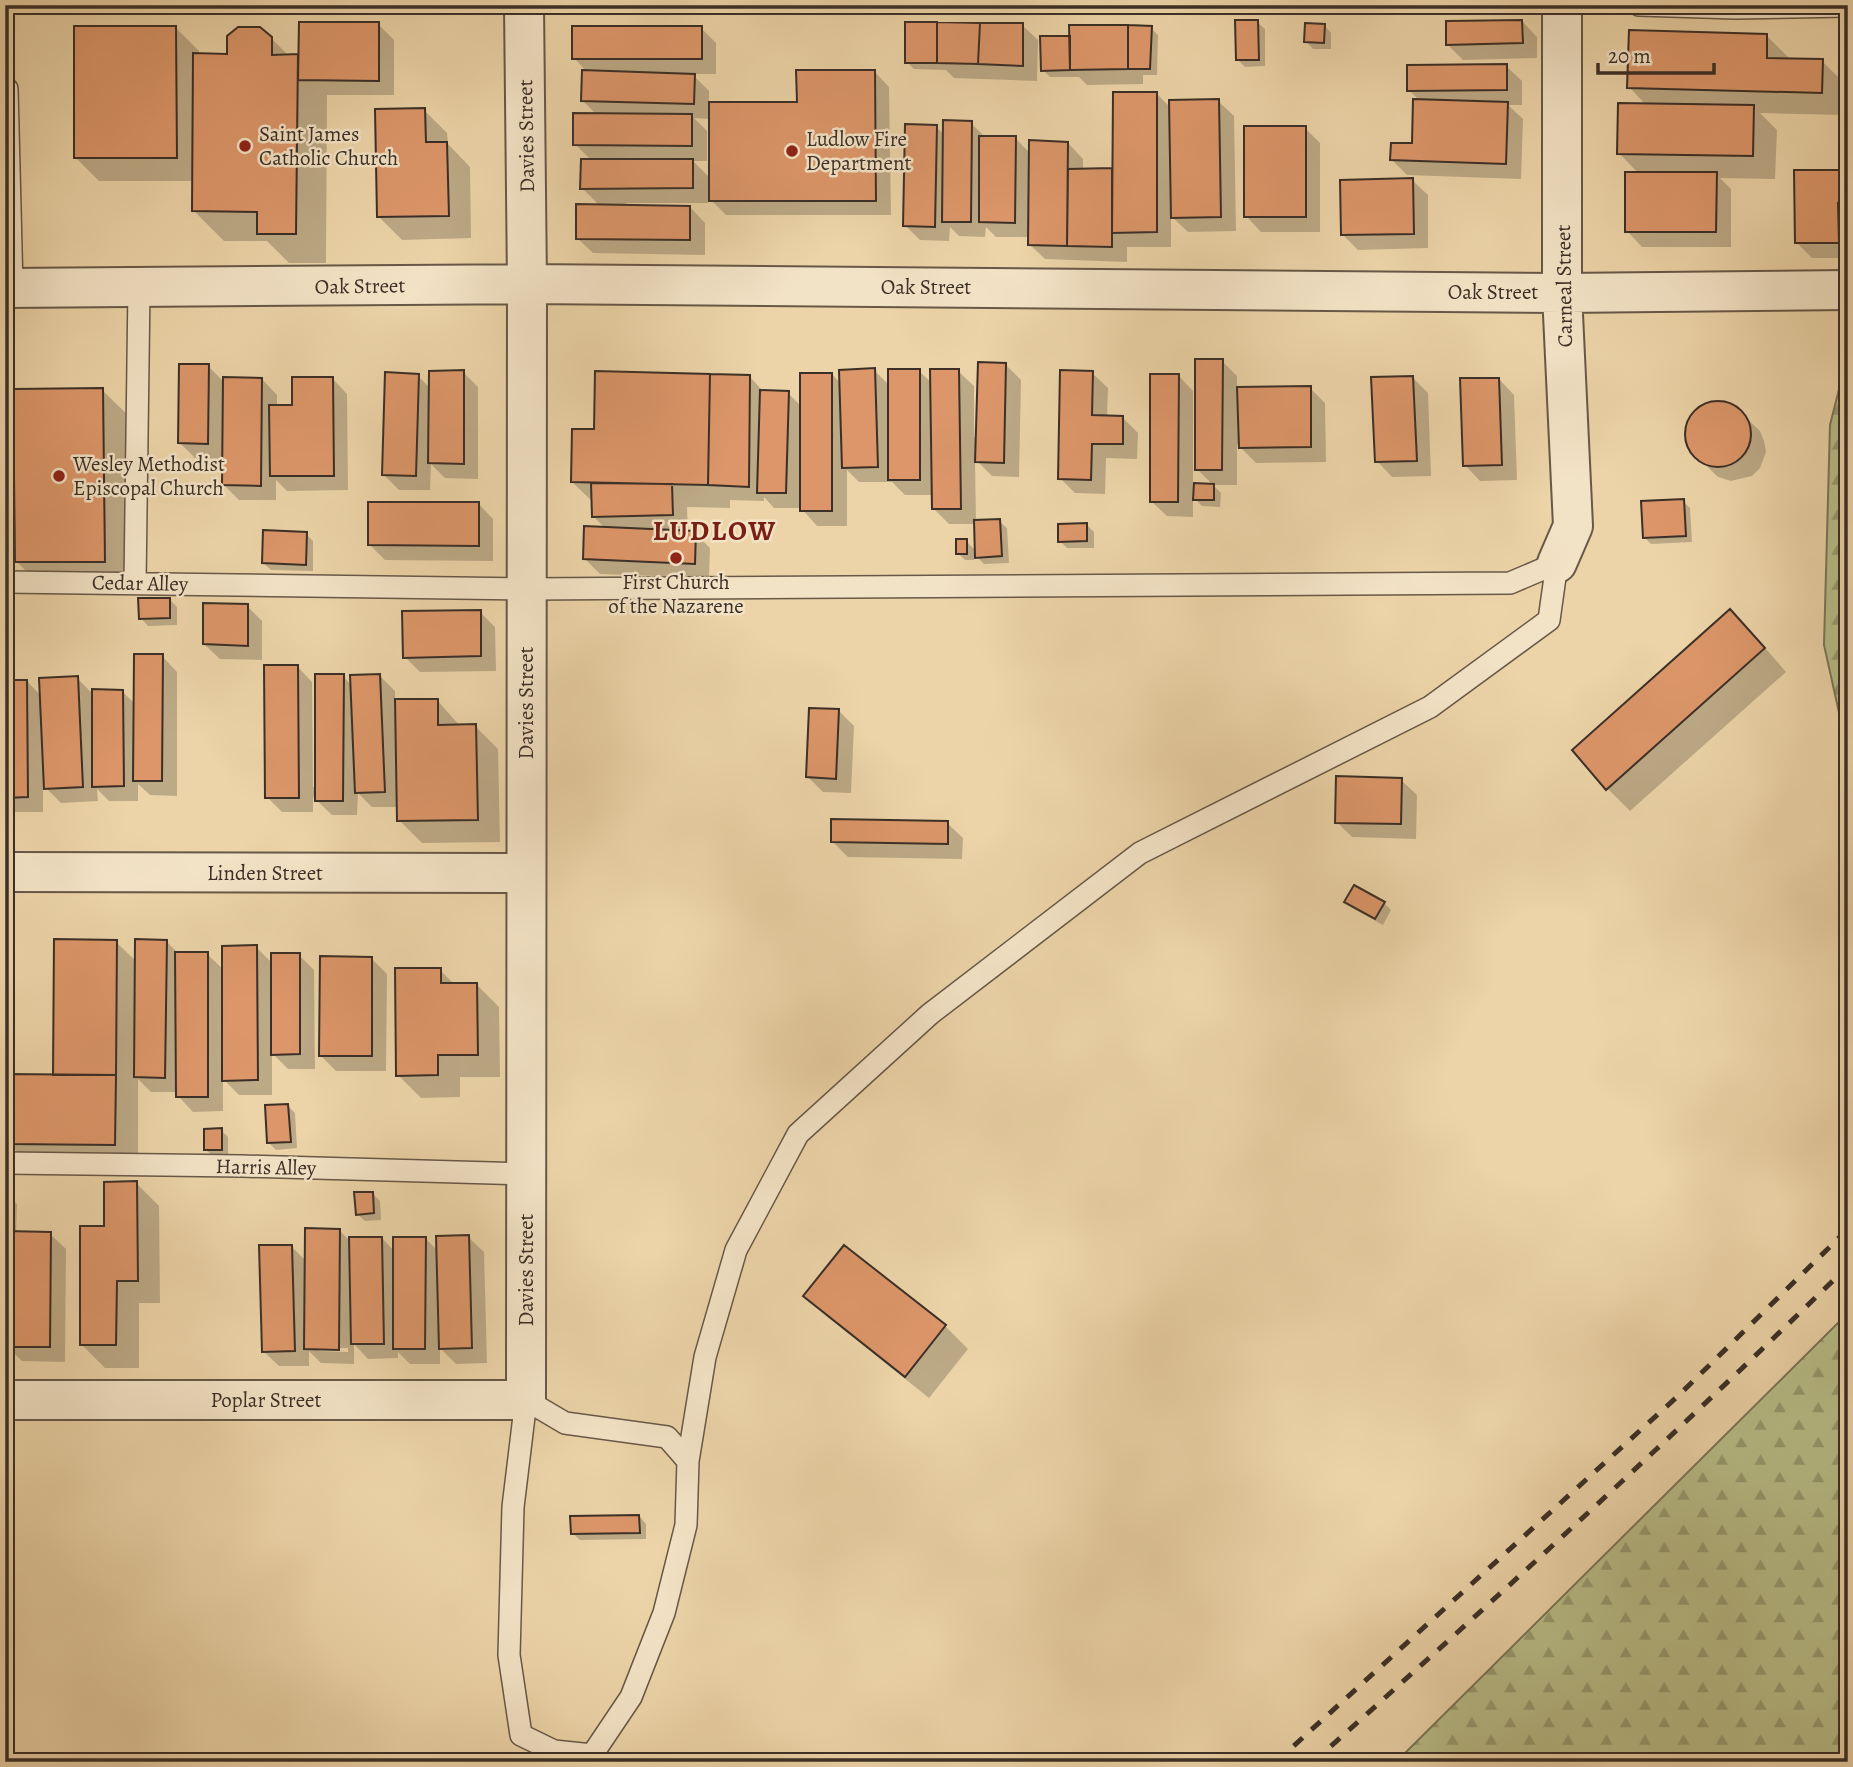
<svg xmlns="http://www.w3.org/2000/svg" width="1853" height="1767" font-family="Alegreya,serif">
<defs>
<pattern id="forest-firs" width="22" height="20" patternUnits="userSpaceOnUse" patternTransform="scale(1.75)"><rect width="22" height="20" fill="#b8bd88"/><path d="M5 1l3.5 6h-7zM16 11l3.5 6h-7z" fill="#979a6f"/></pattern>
</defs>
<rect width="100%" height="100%" fill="#ecd4a8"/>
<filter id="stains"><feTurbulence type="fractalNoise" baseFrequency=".00286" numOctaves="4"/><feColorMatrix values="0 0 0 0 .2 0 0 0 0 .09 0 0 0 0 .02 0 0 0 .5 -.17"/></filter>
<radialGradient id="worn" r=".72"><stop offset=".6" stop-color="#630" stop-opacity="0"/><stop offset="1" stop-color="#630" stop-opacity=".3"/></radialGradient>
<path fill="url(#forest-firs)" stroke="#7a7658" stroke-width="2" d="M 1848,354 L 1848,733 L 1844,735 L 1824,645 L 1830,425 Z
M 1848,1313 L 1848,1762 L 1396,1762 Z"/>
<path fill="#0003" fill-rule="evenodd" d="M 782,5 L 911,5 L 911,10 Z
M 1522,21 L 1537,37 L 1537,58 L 1463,60 L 1448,45 Z
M 1257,22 L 1265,29 L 1265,66 L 1245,67 L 1238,60 Z
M 378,24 L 394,40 L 394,95 L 327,95 L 326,263 L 289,263 L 267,241 L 224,241 L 193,210 L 194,181 L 99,181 L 76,158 L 176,28 L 199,51 L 199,55 L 228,56 L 271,38 L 289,56 L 297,56 L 300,59 Z
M 1022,25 L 1038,40 L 1037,81 L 954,78 L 946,70 L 914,69 L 907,62 Z
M 1324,25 L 1331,33 L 1331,49 L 1313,49 L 1306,41 Z
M 701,28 L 716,43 L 716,74 L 692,74 L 709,91 L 709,103 L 799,103 L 874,71 L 889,87 L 891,215 L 726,215 L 708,197 L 708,203 L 626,203 L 626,206 L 690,207 L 705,223 L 705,255 L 593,253 L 577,238 L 600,206 L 582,188 L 592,161 L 575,144 L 597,115 L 583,101 L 587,72 L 574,58 ZM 694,118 L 711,119 L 711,179 L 693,161 L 707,161 L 707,131 Z
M 1151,28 L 1158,35 L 1157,75 L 1143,75 L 1143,84 L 1087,85 L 1079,77 L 1050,77 L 1043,70 L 1071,38 Z
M 1766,35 L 1789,58 L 1822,61 L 1845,84 L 1844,115 L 1760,113 L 1777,130 L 1775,179 L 1720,178 L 1731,189 L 1731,247 L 1642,247 L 1627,231 L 1639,174 L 1619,153 L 1646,105 L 1629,87 Z
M 1506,66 L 1522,81 L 1522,105 L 1508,105 L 1523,119 L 1521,179 L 1407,175 L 1392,160 L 1413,145 L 1420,101 L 1409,90 Z
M 1156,93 L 1171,108 L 1218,101 L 1234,116 L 1236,231 L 1188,232 L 1171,216 L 1171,247 L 1127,247 L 1127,262 L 1045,259 L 1029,244 L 1029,237 L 996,237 L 986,227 L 985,237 L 959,236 L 950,227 L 949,241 L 920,240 L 905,225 L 936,127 L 945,135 L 971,123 L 986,138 L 1015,138 L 1031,154 L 1068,143 L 1083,159 L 1083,170 L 1114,170 Z
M 424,110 L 447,133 L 448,144 L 470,167 L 471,238 L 402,240 L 379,217 Z
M 1305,128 L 1320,143 L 1320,232 L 1261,232 L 1246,216 Z
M 1848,171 L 1848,258 L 1812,258 L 1797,243 Z
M 1412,180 L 1428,195 L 1428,248 L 1358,250 L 1342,234 Z
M 1222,361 L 1237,376 L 1237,389 L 1310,388 L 1325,403 L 1326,462 L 1256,463 L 1237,444 L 1237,485 L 1213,485 L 1221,493 L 1220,507 L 1202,506 L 1193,497 L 1193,517 L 1167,516 L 1151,501 L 1178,375 L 1193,391 L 1193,485 L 1213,485 L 1197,469 Z
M 1005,364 L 1021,380 L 1019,477 L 992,476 L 975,459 L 976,522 L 999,521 L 1007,528 L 1009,563 L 984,564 L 974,554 L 974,560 L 965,560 L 958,553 L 966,541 L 976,551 L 975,524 L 949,524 L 934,509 L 933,495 L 905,495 L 892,482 L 859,482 L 847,470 L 847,526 L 817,526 L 801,508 L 774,508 L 764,497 L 764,501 L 730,500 L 730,508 L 687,507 L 688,533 L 695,533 L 710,548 L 709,578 L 600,574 L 585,559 L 606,529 L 593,516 L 593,502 L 572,482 L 596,431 L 749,376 L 764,392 L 788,393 L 802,407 L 832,374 L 841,384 L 874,370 L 890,386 L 919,371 L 932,383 L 958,371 L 974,386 L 974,437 L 978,437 Z
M 208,366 L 225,383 L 262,379 L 277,395 L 277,407 L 294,407 L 332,378 L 347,394 L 348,490 L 287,491 L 276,480 L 276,500 L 239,500 L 224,485 L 224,459 L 195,458 L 180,443 Z
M 463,372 L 478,387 L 478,479 L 445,478 L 431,464 L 430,490 L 399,490 L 384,475 L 418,376 L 430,388 Z
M 1092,373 L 1108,388 L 1107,417 L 1122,417 L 1138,433 L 1137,459 L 1106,458 L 1105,494 L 1075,493 L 1060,478 Z
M 1413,378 L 1428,393 L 1431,476 L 1392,477 L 1377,461 Z
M 1499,379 L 1514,395 L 1517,480 L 1480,481 L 1465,465 Z
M 102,390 L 133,420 L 134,592 L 47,592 L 17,562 L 16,506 L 5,506 L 5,440 L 16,450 Z
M 1721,402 L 1735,407 L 1760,431 L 1764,441 L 1766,452 L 1760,468 L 1752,476 L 1731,481 L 1718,477 L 1693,453 L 1688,444 L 1686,433 L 1692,415 L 1699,408 L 1710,403 Z
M 1683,501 L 1690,508 L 1692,542 L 1651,544 L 1644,537 Z
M 478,503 L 493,519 L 493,561 L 385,560 L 370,545 Z
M 1087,525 L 1094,532 L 1094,548 L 1067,548 L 1060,541 Z
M 306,534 L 313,541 L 313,571 L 271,570 L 263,563 Z
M 169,599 L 177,607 L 177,625 L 148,626 L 141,618 Z
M 247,606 L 262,621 L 262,660 L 220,659 L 204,644 Z
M 480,612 L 495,627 L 496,671 L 420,672 L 405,657 Z
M 1753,634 L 1786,672 L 1630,811 L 1607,788 Z
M 162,656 L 177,672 L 177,796 L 150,795 L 138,784 L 138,801 L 109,801 L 97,789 L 98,801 L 61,803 L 43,785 L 43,812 L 12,812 L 5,805 L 5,681 L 27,681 L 41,696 L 77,678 L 94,695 L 123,692 L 135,704 Z
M 297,666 L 312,682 L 313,787 L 316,787 L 343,676 L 352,686 L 380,676 L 395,691 L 395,701 L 437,700 L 460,726 L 475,726 L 498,749 L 500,842 L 422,843 L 399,820 L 399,807 L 372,807 L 358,793 L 357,815 L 332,815 L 313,797 L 313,812 L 282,812 L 267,797 Z
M 839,711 L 854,726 L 851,793 L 823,792 L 807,776 Z
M 1401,780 L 1417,795 L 1416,839 L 1352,837 L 1337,822 Z
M 947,823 L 963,838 L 962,859 L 848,857 L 833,842 Z
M 1355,887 L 1384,903 L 1391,910 L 1383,925 L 1354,909 L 1347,902 Z
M 166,941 L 179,954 L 207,954 L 224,970 L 256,947 L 273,964 L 299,955 L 314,970 L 315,1069 L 288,1069 L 272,1053 L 272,1095 L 239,1095 L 223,1079 L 223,1111 L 193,1112 L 178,1096 L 178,1092 L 151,1092 L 138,1079 L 138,1167 L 31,1166 L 8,1142 L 8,1146 L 5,1146 L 5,1128 L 9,1131 L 9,1076 L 5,1076 L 5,969 L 8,972 L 6,1076 L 55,1077 L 116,942 L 137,962 Z
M 372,959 L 387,974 L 386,1071 L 336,1071 L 321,1056 Z
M 440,970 L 455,985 L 476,984 L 499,1007 L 500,1077 L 460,1077 L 460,1097 L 421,1098 L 398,1075 Z
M 288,1106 L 295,1113 L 297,1148 L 276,1150 L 269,1143 Z
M 221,1130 L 228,1137 L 228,1157 L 213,1156 L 205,1149 Z
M 136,1183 L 159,1206 L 160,1303 L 139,1303 L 139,1368 L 105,1368 L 82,1345 L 106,1228 Z
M 5,1193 L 17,1204 L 16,1233 L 50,1234 L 66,1249 L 65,1362 L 22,1361 L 10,1349 L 10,1363 L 5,1364 L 5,1272 L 7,1274 L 8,1248 L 5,1248 Z
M 372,1193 L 380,1201 L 381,1220 L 365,1221 L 357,1214 Z
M 339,1230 L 351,1242 L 382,1238 L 395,1252 L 425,1238 L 438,1251 L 468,1237 L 484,1252 L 487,1363 L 456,1364 L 440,1348 L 440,1364 L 410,1364 L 398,1352 L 398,1358 L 368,1359 L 354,1344 L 354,1364 L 321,1363 L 309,1351 L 309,1366 L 279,1366 L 263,1351 L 292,1247 L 307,1262 ZM 319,1348 L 348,1348 L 348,1352 L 319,1351 Z
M 844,1247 L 945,1326 L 968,1349 L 929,1398 L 829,1318 L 806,1295 Z
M 639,1516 L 646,1524 L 646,1539 L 580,1540 L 572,1533 Z"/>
<path fill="#dc9669" stroke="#3b2f27" stroke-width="2" d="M 1235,20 L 1258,20 L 1259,60 L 1236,60 Z
M 1522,20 L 1523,43 L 1446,45 L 1446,21 Z
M 299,22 L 379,22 L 379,81 L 298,80 Z
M 905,22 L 937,22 L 937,63 L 905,63 Z
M 937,22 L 980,23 L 978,64 L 937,63 Z
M 980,23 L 1023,23 L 1023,66 L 978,64 Z
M 1305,23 L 1325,24 L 1324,43 L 1304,42 Z
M 1069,25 L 1128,25 L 1128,69 L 1070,70 Z
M 1128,25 L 1152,26 L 1150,69 L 1128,69 Z
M 74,26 L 176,26 L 177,158 L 74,158 Z
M 572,26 L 702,26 L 702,59 L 572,59 Z
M 238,27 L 260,27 L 272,37 L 272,55 L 298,54 L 296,234 L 257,234 L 257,212 L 192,211 L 193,53 L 227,54 L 227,36 Z
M 1629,30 L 1767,34 L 1767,58 L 1823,59 L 1822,93 L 1627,88 Z
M 1040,36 L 1070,36 L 1070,70 L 1041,71 Z
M 1507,64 L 1507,90 L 1407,91 L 1407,65 Z
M 582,70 L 695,74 L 694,104 L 581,101 Z
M 796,70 L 875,70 L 876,201 L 709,201 L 709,102 L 797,102 Z
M 1113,92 L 1157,92 L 1157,232 L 1112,233 Z
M 1219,99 L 1221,217 L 1171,218 L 1169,100 Z
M 1413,99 L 1508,102 L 1506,164 L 1390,160 L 1391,143 L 1412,143 Z
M 1618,103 L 1754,105 L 1753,156 L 1617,154 Z
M 425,108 L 426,142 L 447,142 L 449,216 L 377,217 L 375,109 Z
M 573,113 L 692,114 L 692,146 L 573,145 Z
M 943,120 L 972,121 L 971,222 L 942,222 Z
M 905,124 L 937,125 L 935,227 L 903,226 Z
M 1244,126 L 1306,126 L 1306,217 L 1244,217 Z
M 1846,130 L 1848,130 L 1848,203 L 1838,203 L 1839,243 L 1795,243 L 1794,170 L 1846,170 Z
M 979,136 L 1016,136 L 1015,223 L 979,222 Z
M 1029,140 L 1068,142 L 1067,246 L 1028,245 Z
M 581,159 L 693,159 L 693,188 L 580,189 Z
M 1112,168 L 1112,247 L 1067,246 L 1068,169 Z
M 1625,172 L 1717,172 L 1716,232 L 1625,232 Z
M 1413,178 L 1414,234 L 1341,235 L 1340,180 Z
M 576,204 L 690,206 L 690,240 L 576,239 Z
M 1195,359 L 1223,359 L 1222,470 L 1195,470 Z
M 978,362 L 1006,363 L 1004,463 L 975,462 Z
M 179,364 L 209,364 L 208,444 L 178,443 Z
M 875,368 L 878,467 L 842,468 L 839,370 Z
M 888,369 L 920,369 L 920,480 L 888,480 Z
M 930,369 L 959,369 L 961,509 L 932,509 Z
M 464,370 L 464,464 L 428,463 L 429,371 Z
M 1060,370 L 1093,371 L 1092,415 L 1123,416 L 1123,444 L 1092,444 L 1091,480 L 1058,479 Z
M 595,371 L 710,374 L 708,485 L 571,482 L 572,429 L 594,429 Z
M 385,372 L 419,374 L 416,476 L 382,475 Z
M 800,373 L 832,373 L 832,511 L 800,511 Z
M 710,374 L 750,375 L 749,487 L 708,485 Z
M 1150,374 L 1179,374 L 1178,502 L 1150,502 Z
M 1413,376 L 1417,461 L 1375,462 L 1371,377 Z
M 223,377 L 262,378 L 261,486 L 222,485 Z
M 292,377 L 333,377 L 334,476 L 270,476 L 269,405 L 292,405 Z
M 1460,378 L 1499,378 L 1502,465 L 1463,466 Z
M 1311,386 L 1311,447 L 1239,448 L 1237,387 Z
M 103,388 L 105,562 L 15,562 L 13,389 Z
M 760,390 L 789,391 L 786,493 L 757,493 Z
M1685 434a33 33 0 1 1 66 0a33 33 0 1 1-66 0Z
M 591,483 L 672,484 L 673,515 L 592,517 Z
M 1194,483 L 1214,484 L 1214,500 L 1193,500 Z
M 1684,499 L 1686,536 L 1643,538 L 1641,501 Z
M 368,502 L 479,502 L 479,546 L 368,545 Z
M 1000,519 L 1002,556 L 975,558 L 974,520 Z
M 1087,523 L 1087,541 L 1058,542 L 1058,524 Z
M 584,526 L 696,531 L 695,564 L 583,559 Z
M 263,530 L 307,532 L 306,565 L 262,563 Z
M 956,539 L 967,539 L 967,554 L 956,554 Z
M 138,598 L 170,598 L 170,618 L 139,619 Z
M 203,603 L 248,604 L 248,646 L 203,644 Z
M 1730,609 L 1765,648 L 1606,790 L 1572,750 Z
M 481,610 L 481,656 L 403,658 L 402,611 Z
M 134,654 L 163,654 L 162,781 L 133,781 Z
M 264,665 L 298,665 L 299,798 L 265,798 Z
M 315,674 L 344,674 L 343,801 L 315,801 Z
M 380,674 L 385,792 L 355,793 L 350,675 Z
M 78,676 L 83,787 L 44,789 L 39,678 Z
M 5,680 L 27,680 L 28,797 L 5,798 Z
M 92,689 L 123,690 L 124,786 L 92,787 Z
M 395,699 L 438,699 L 438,725 L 476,724 L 478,820 L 397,821 Z
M 809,708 L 839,709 L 836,779 L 806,777 Z
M 1336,776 L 1402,778 L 1401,824 L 1335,823 Z
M 831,819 L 948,821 L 948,844 L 831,842 Z
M 1354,885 L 1385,902 L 1375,919 L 1344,902 Z
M 54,939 L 117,940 L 116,1075 L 53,1075 Z
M 135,939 L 167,940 L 165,1078 L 134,1077 Z
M 257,945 L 258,1080 L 222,1081 L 222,946 Z
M 175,952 L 208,952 L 208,1097 L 176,1097 Z
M 271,953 L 300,953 L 300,1054 L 271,1055 Z
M 320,956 L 372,957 L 372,1056 L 319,1056 Z
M 395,968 L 441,968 L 441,983 L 477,983 L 478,1055 L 438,1055 L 438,1075 L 396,1076 Z
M 7,1074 L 116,1075 L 115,1145 L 7,1144 Z
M 288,1104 L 291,1142 L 267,1143 L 265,1105 Z
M 222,1128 L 222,1150 L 204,1150 L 204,1129 Z
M 137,1181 L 138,1281 L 117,1281 L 116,1345 L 80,1345 L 80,1226 L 104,1226 L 104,1182 Z
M 354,1192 L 373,1192 L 374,1213 L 356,1215 Z
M 305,1228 L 340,1229 L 339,1350 L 304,1349 Z
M 6,1231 L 51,1232 L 50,1347 L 5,1347 Z
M 469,1235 L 472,1348 L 439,1349 L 436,1236 Z
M 349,1237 L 382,1237 L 384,1344 L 351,1344 Z
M 393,1237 L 426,1237 L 425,1349 L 393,1349 Z
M 259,1245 L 292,1245 L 295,1351 L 262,1352 Z
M 844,1245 L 946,1325 L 905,1377 L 803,1296 Z
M 639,1515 L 640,1533 L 571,1534 L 570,1516 Z"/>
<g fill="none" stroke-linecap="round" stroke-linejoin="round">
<defs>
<path id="service" d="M 1639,5 L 1735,8 L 1848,6
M 7,89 L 12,288
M 5,582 L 527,589 L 1510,583 L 1557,563
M 135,583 L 139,288
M 5,1163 L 242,1166 L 527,1174
M 688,1461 L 667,1437 L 565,1423 L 526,1400 L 513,1507 L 509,1655 L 521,1735 L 554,1751 L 592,1755 L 631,1697 L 664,1613 L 686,1525 L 688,1461 L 705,1357 L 736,1250 L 798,1134 L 930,1014 L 1140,853 L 1430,707 L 1549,620 L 1557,563"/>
<path id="minor" d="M 5,288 L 527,284 L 1562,293 L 1848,290
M 1557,563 L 1573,526 L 1562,293 L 1562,5
M 5,872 L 525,873
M 5,1400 L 526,1400 L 527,284 L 524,5"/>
</defs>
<use href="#service" stroke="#675847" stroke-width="24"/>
<use href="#minor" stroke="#675847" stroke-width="42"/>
<use href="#service" stroke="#f3e3c6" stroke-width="21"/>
<use href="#minor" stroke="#f3e3c6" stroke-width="38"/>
<path stroke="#3b2f27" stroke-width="5" stroke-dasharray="12 12" stroke-linecap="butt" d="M 1276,1762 L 1678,1396 L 1848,1229
M 1313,1762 C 1495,1600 1674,1436 1848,1266"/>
</g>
<g fill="#8f2418" stroke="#f3e3c6" stroke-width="2.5">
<circle cx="245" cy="146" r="7"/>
<circle cx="792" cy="151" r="7"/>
<circle cx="59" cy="476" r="7"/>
<circle cx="676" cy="558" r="7"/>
</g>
<g text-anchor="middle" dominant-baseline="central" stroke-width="5" stroke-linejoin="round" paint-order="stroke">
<g font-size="21" fill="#3b2f27" stroke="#f3e3c6" text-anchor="start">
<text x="259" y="134">Saint James<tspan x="259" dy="24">Catholic Church</tspan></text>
<text x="806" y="139">Ludlow Fire<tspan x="806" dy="24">Department</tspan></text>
<text x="73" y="464">Wesley Methodist<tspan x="73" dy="24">Episcopal Church</tspan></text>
<text x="676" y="582" text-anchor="middle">First Church<tspan x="676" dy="24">of the Nazarene</tspan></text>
</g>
<g font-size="21" fill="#3b2f27" stroke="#f3e3c6">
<text transform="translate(526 136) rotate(-91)">Davies Street</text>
<text transform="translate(360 286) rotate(-1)">Oak Street</text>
<text transform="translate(1564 286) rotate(-91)">Carneal Street</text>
<text x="926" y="287">Oak Street</text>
<text x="1493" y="292">Oak Street</text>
<text transform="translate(140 583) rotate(1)">Cedar Alley</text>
<text transform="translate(526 703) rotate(-90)">Davies Street</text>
<text x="265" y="873">Linden Street</text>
<text transform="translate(266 1167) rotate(1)">Harris Alley</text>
<text transform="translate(526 1270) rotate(-90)">Davies Street</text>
<text x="266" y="1400">Poplar Street</text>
</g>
<g font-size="28" font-weight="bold" letter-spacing="2" fill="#7a1f14" stroke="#f3e3c6">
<text x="715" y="531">LUDLOW</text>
</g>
</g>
<rect width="1853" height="1767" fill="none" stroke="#ecd4a8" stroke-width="28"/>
<rect x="7" y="7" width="1839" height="1753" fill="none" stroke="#3b2f27" stroke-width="3.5"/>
<rect x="14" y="14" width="1825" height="1739" fill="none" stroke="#3b2f27" stroke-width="2"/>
<path d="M1598 63v10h116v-10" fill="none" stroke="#3b2f27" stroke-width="3.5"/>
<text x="1608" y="63" font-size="21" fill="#3b2f27" stroke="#f3e3c6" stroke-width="5" paint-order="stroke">20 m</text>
<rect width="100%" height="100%" filter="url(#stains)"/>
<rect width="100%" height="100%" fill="url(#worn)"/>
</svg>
